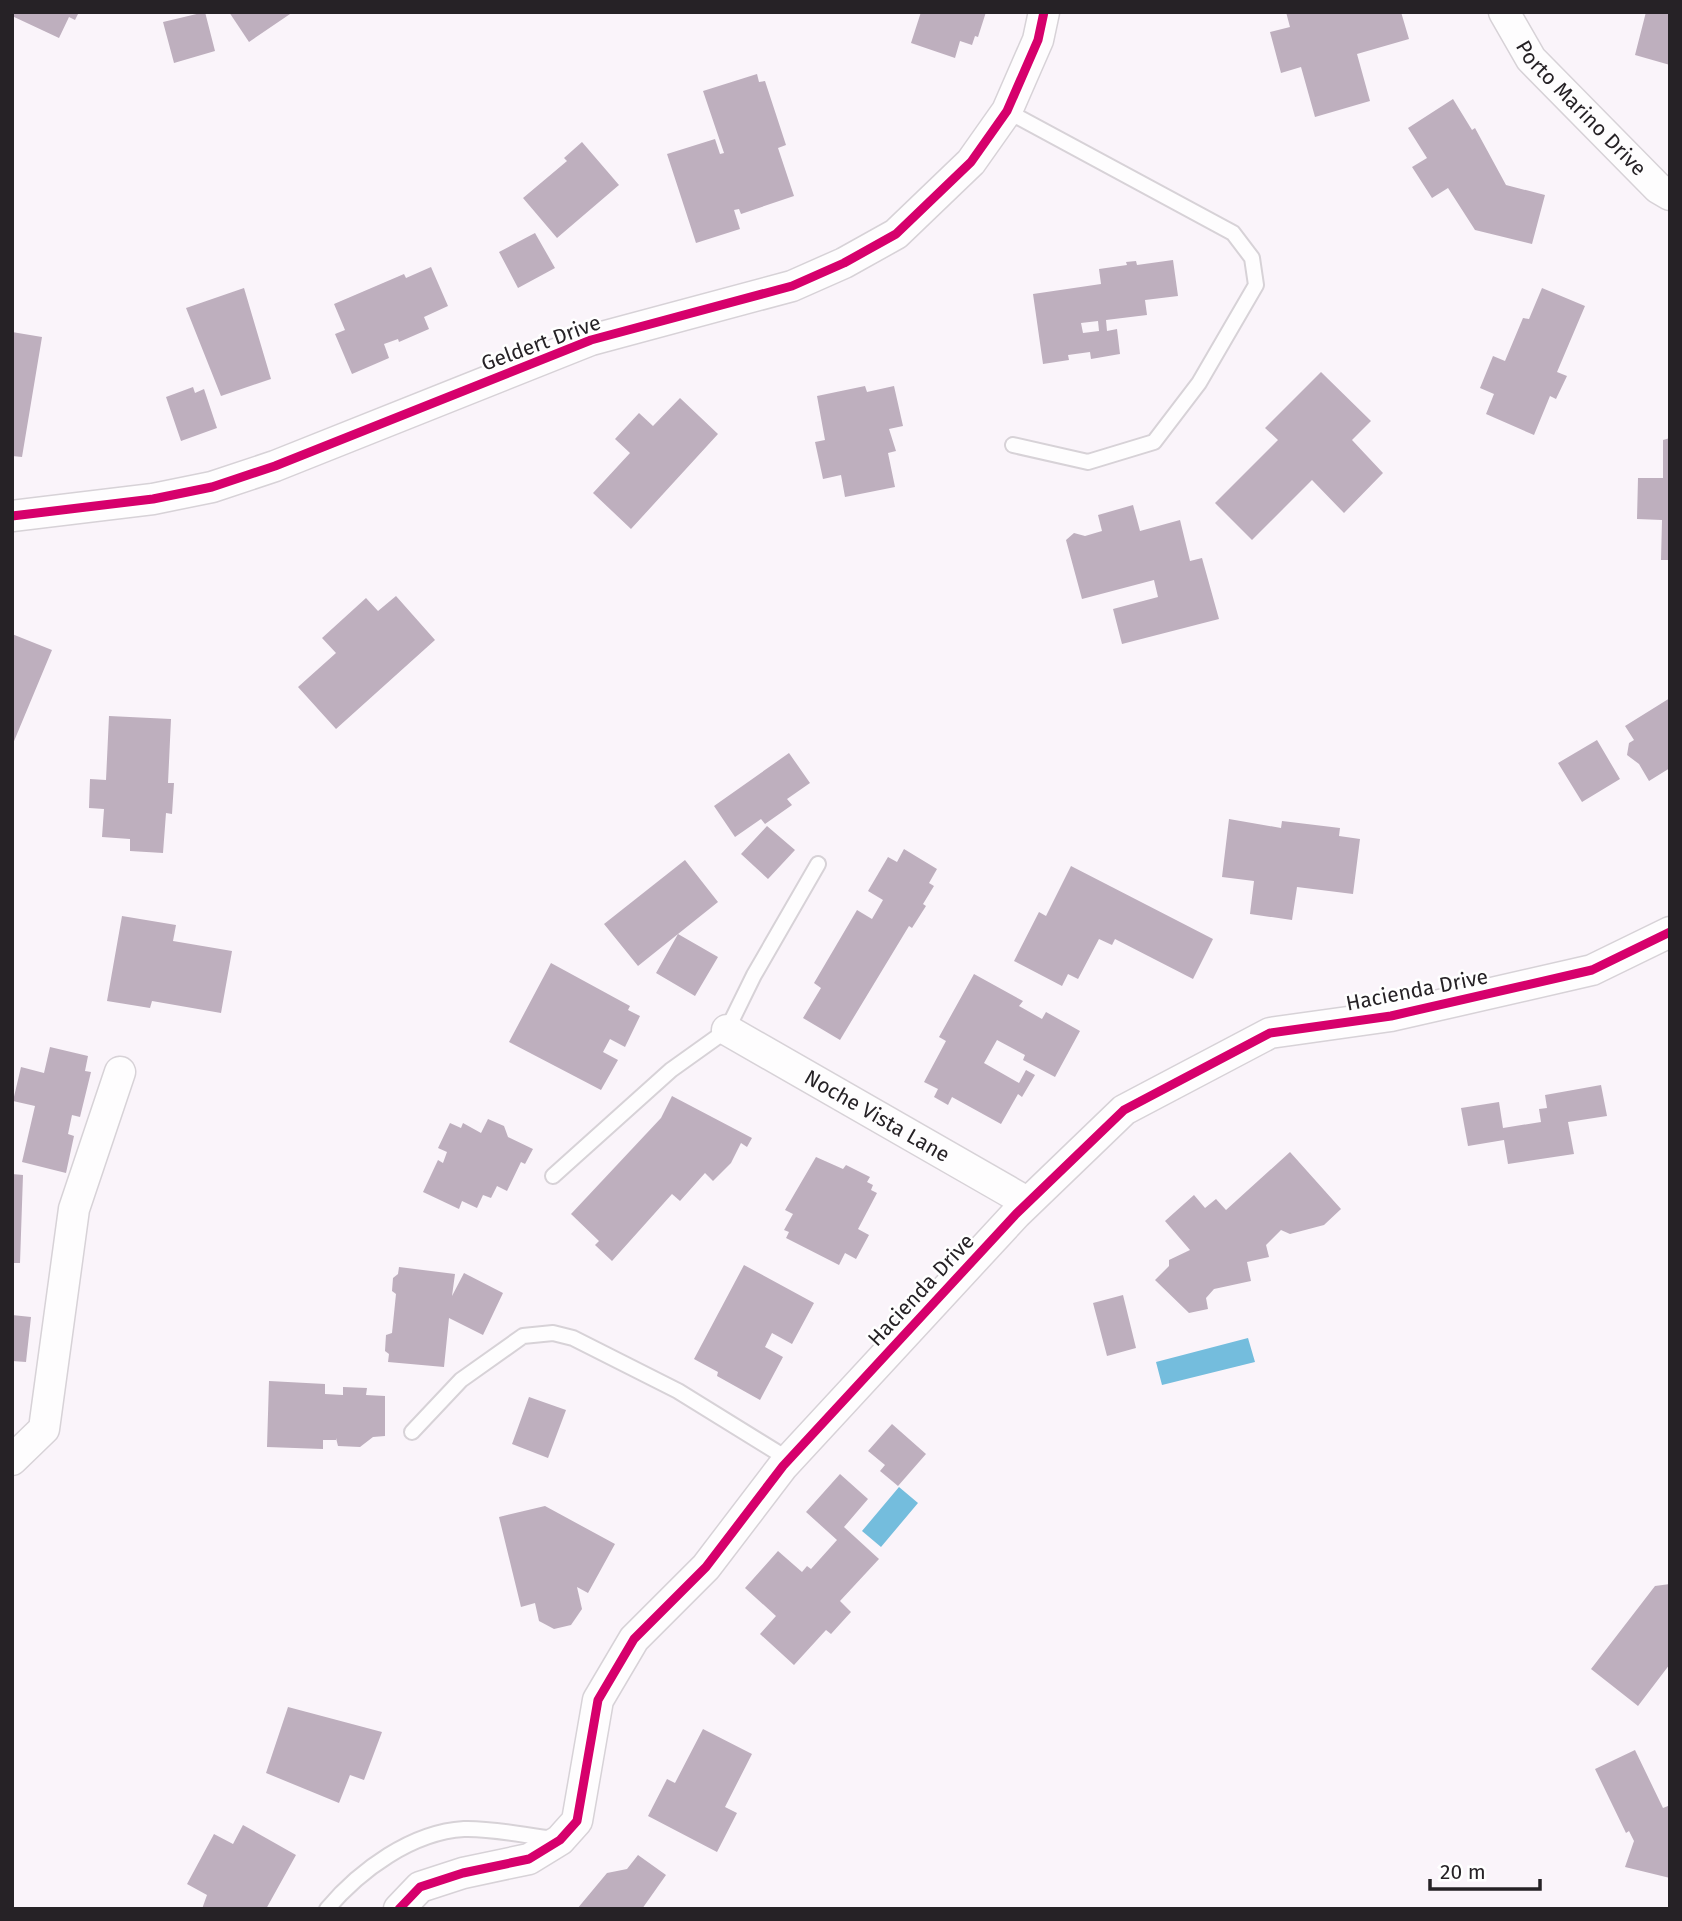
<svg xmlns="http://www.w3.org/2000/svg" width="1682" height="1921" font-family="'Fira Sans',sans-serif">
<rect width="100%" height="100%" fill="#faf4fa"/>
<path fill="#74bddd" d="M 1248,1338 L 1255,1362 L 1162,1385 L 1156,1362 Z
M 899,1487 L 918,1503 L 881,1547 L 862,1531 Z"/>
<path fill="#beafbe" fill-rule="evenodd" d="M 12,12 L 79,12 L 75,20 L 69,17 L 59,38 L 12,16 Z
M 205,12 L 215,51 L 174,63 L 163,22 Z
M 229,12 L 293,12 L 249,42 Z
M 921,12 L 986,12 L 978,37 L 975,36 L 972,45 L 960,41 L 955,58 L 911,43 Z
M 1286,12 L 1401,12 L 1409,39 L 1357,54 L 1370,101 L 1315,117 L 1301,67 L 1281,73 L 1270,32 L 1290,27 Z
M 1646,12 L 1670,12 L 1670,65 L 1635,55 Z
M 757,74 L 759,82 L 765,81 L 786,145 L 778,148 L 794,196 L 741,214 L 739,209 L 734,210 L 740,229 L 696,243 L 667,154 L 715,139 L 720,154 L 724,153 L 703,91 Z
M 1453,99 L 1472,130 L 1475,128 L 1506,185 L 1545,195 L 1532,244 L 1475,230 L 1448,188 L 1432,198 L 1412,167 L 1427,158 L 1408,128 Z
M 582,142 L 619,185 L 557,238 L 523,198 L 567,161 L 564,158 Z
M 535,233 L 555,268 L 518,288 L 499,252 Z
M 1173,260 L 1178,296 L 1145,300 L 1147,315 L 1106,320 L 1107,331 L 1117,329 L 1120,354 L 1091,359 L 1090,352 L 1068,355 L 1069,360 L 1043,364 L 1033,294 L 1101,284 L 1099,269 L 1127,265 L 1126,262 L 1136,261 L 1137,265 ZM 1098,321 L 1099,331 L 1083,333 L 1081,323 Z
M 431,267 L 448,306 L 424,317 L 429,329 L 399,342 L 398,339 L 384,344 L 389,358 L 352,374 L 335,334 L 345,330 L 334,304 L 404,274 L 406,278 Z
M 244,288 L 271,379 L 221,396 L 186,308 Z
M 1542,288 L 1585,306 L 1557,372 L 1567,376 L 1556,399 L 1550,396 L 1534,435 L 1486,414 L 1494,394 L 1480,388 L 1493,356 L 1505,361 L 1523,318 L 1529,319 Z
M 12,332 L 42,337 L 22,457 L 12,456 Z
M 1321,372 L 1371,421 L 1352,440 L 1383,473 L 1344,513 L 1312,480 L 1252,540 L 1215,503 L 1278,440 L 1265,428 Z
M 865,386 L 867,392 L 894,386 L 903,426 L 889,429 L 896,451 L 888,453 L 895,487 L 845,497 L 841,475 L 823,479 L 815,442 L 825,440 L 817,396 Z
M 193,387 L 195,393 L 204,389 L 217,428 L 181,441 L 166,397 Z
M 680,398 L 718,434 L 631,529 L 593,493 L 630,453 L 615,439 L 639,413 L 653,426 Z
M 1670,438 L 1670,560 L 1661,560 L 1662,520 L 1637,519 L 1638,478 L 1663,478 L 1663,440 Z
M 1133,505 L 1140,531 L 1180,520 L 1190,561 L 1202,558 L 1219,619 L 1122,644 L 1113,609 L 1158,597 L 1154,580 L 1082,599 L 1066,540 L 1074,533 L 1085,536 L 1102,531 L 1098,515 Z
M 396,596 L 435,640 L 336,729 L 298,687 L 336,653 L 322,638 L 366,598 L 378,611 Z
M 12,634 L 52,650 L 12,746 Z
M 1670,698 L 1670,768 L 1649,781 L 1639,764 L 1627,755 L 1629,743 L 1634,740 L 1625,726 Z
M 109,716 L 171,719 L 168,783 L 174,783 L 172,814 L 166,813 L 163,853 L 130,851 L 130,839 L 102,837 L 104,809 L 89,808 L 90,779 L 106,780 Z
M 1597,740 L 1620,779 L 1582,802 L 1558,763 Z
M 789,753 L 810,783 L 787,799 L 792,805 L 765,824 L 761,819 L 735,837 L 714,806 Z
M 1229,819 L 1281,828 L 1282,821 L 1340,828 L 1339,836 L 1360,839 L 1353,894 L 1297,887 L 1292,920 L 1250,914 L 1254,881 L 1222,877 Z
M 767,826 L 795,850 L 768,879 L 741,854 Z
M 904,849 L 937,869 L 929,883 L 934,886 L 923,904 L 926,906 L 912,928 L 909,926 L 840,1040 L 803,1018 L 821,988 L 814,983 L 857,910 L 872,919 L 883,900 L 868,891 L 888,857 L 897,862 Z
M 685,860 L 718,902 L 678,934 L 718,957 L 695,996 L 656,973 L 678,934 L 638,966 L 604,924 Z
M 1071,866 L 1213,939 L 1193,979 L 1115,939 L 1112,945 L 1099,939 L 1078,979 L 1068,974 L 1062,986 L 1014,961 L 1039,912 L 1046,916 Z
M 122,916 L 176,925 L 173,941 L 232,951 L 221,1013 L 152,1001 L 150,1008 L 107,1001 Z
M 551,963 L 630,1006 L 628,1010 L 640,1016 L 625,1047 L 610,1039 L 603,1052 L 618,1060 L 601,1090 L 509,1042 Z
M 974,974 L 1023,1001 L 1019,1006 L 1042,1019 L 1046,1012 L 1080,1031 L 1055,1077 L 1023,1060 L 1025,1055 L 997,1040 L 984,1063 L 1019,1083 L 1026,1070 L 1035,1075 L 1022,1097 L 1018,1094 L 1001,1124 L 952,1097 L 948,1105 L 934,1097 L 938,1089 L 924,1082 L 946,1041 L 939,1037 Z
M 50,1047 L 88,1056 L 85,1071 L 91,1072 L 80,1117 L 72,1115 L 68,1134 L 74,1136 L 66,1173 L 22,1162 L 35,1106 L 13,1101 L 21,1067 L 44,1073 Z
M 1601,1085 L 1607,1116 L 1568,1122 L 1574,1154 L 1508,1164 L 1504,1140 L 1468,1146 L 1461,1108 L 1499,1102 L 1503,1128 L 1541,1122 L 1539,1109 L 1547,1108 L 1545,1095 Z
M 672,1096 L 752,1138 L 747,1147 L 741,1143 L 731,1163 L 713,1181 L 705,1173 L 680,1201 L 672,1194 L 612,1261 L 595,1245 L 599,1241 L 571,1214 L 661,1118 Z
M 488,1119 L 504,1126 L 508,1137 L 533,1149 L 525,1164 L 521,1162 L 507,1191 L 497,1186 L 491,1198 L 483,1195 L 477,1208 L 462,1201 L 459,1209 L 423,1192 L 438,1160 L 443,1163 L 447,1152 L 438,1148 L 450,1123 L 461,1128 L 463,1123 L 481,1133 Z
M 1290,1152 L 1341,1209 L 1324,1225 L 1290,1234 L 1281,1230 L 1266,1245 L 1269,1257 L 1247,1262 L 1251,1281 L 1214,1289 L 1206,1298 L 1208,1309 L 1189,1313 L 1155,1280 L 1169,1266 L 1169,1260 L 1190,1250 L 1165,1221 L 1194,1195 L 1205,1208 L 1216,1199 L 1226,1210 Z
M 816,1157 L 843,1169 L 846,1165 L 870,1177 L 867,1182 L 873,1185 L 871,1190 L 877,1193 L 858,1229 L 869,1235 L 856,1259 L 845,1253 L 839,1265 L 786,1238 L 789,1232 L 784,1230 L 793,1214 L 785,1210 Z
M 12,1174 L 23,1175 L 20,1263 L 12,1263 Z
M 744,1265 L 814,1303 L 792,1344 L 772,1333 L 765,1347 L 783,1357 L 760,1400 L 717,1376 L 718,1372 L 694,1359 Z
M 399,1267 L 455,1274 L 452,1296 L 464,1273 L 503,1293 L 483,1335 L 449,1318 L 444,1367 L 388,1362 L 389,1354 L 385,1351 L 386,1335 L 392,1333 L 396,1294 L 392,1291 L 393,1278 L 398,1274 Z
M 1123,1295 L 1136,1348 L 1107,1356 L 1093,1303 Z
M 12,1315 L 31,1317 L 26,1362 L 12,1361 Z
M 269,1381 L 325,1384 L 325,1394 L 343,1395 L 343,1387 L 367,1388 L 366,1395 L 385,1396 L 385,1436 L 373,1437 L 360,1447 L 338,1446 L 336,1438 L 336,1440 L 323,1440 L 323,1449 L 267,1447 Z
M 529,1397 L 566,1410 L 548,1458 L 512,1444 Z
M 892,1424 L 926,1454 L 898,1486 L 880,1471 L 885,1465 L 868,1451 Z
M 840,1474 L 868,1499 L 844,1527 L 879,1559 L 840,1601 L 851,1612 L 831,1634 L 826,1630 L 794,1665 L 760,1634 L 776,1616 L 745,1588 L 778,1551 L 802,1572 L 807,1566 L 811,1569 L 837,1540 L 806,1512 Z
M 545,1506 L 615,1544 L 588,1593 L 577,1587 L 582,1609 L 571,1625 L 554,1629 L 539,1621 L 535,1603 L 521,1607 L 499,1517 Z
M 1670,1584 L 1670,1664 L 1638,1706 L 1591,1669 L 1655,1586 Z
M 288,1707 L 382,1732 L 364,1780 L 350,1775 L 339,1803 L 266,1773 Z
M 703,1729 L 752,1754 L 725,1807 L 737,1813 L 717,1852 L 648,1816 L 667,1779 L 675,1783 Z
M 1635,1750 L 1663,1808 L 1668,1806 L 1670,1810 L 1670,1878 L 1625,1867 L 1634,1841 L 1629,1831 L 1626,1833 L 1595,1769 Z
M 243,1825 L 296,1855 L 266,1909 L 202,1909 L 207,1895 L 187,1884 L 214,1834 L 233,1844 Z
M 638,1855 L 666,1875 L 642,1909 L 577,1909 L 607,1873 L 627,1869 Z"/>
<g fill="none" stroke-linecap="round" stroke-linejoin="round">
<defs>
<path id="service" d="M 1007,111 L 1233,233 L 1252,258 L 1256,285 L 1199,383 L 1154,442 L 1088,462 L 1013,445
M 553,1176 L 671,1070 L 727,1030 L 754,975 L 818,864
M 412,1432 L 461,1380 L 523,1336 L 553,1333 L 573,1338 L 678,1391 L 788,1459
M 327,1909 C 360,1870 412,1832 464,1829 C 493,1828 526,1836 555,1839"/>
<g id="minor">
<path id="s1" d="M 1504,12 L 1531,59 L 1658,188 L 1670,195"/>
<path d="M 12,516 L 153,499 L 212,487 L 275,466 L 591,340 L 792,286 L 844,263 L 896,234 L 971,162 L 1007,111 L 1038,40 L 1044,12"/>
<path id="s2" d="M 727,1030 L 1027,1202"/>
<path d="M 12,1460 L 44,1429 L 74,1209 L 120,1072"/>
<path d="M 399,1909 L 420,1887 L 463,1873 L 529,1859 L 560,1840 L 577,1821 L 598,1700 L 634,1639 L 706,1567 L 783,1466 L 1016,1214 L 1124,1110 L 1270,1033 L 1391,1016 L 1592,970 L 1670,932"/>
</g>
</defs>
<use href="#service" stroke="#d7d2d7" stroke-width="18"/>
<use href="#minor" stroke="#d7d2d7" stroke-width="33"/>
<use href="#service" stroke="#fefdfe" stroke-width="14"/>
<use href="#minor" stroke="#fefdfe" stroke-width="30"/>
<defs>
<path id="cycleway" d="M 12,516 L 153,499 L 212,487 L 275,466 L 591,340 L 792,286 L 844,263 L 896,234 L 971,162 L 1007,111 L 1038,40 L 1044,12
M 399,1909 L 420,1887 L 463,1873 L 529,1859 L 560,1840 L 577,1821 L 598,1700 L 634,1639 L 706,1567 L 783,1466 L 1016,1214 L 1124,1110 L 1270,1033 L 1391,1016 L 1592,970 L 1670,932"/>
</defs>
<use href="#cycleway" stroke="#fff" stroke-width="13"/>
<use href="#cycleway" stroke="#d6006c" stroke-width="9"/>
</g>
<g text-anchor="middle" dominant-baseline="central" stroke-width="5" stroke-linejoin="round" paint-order="stroke">
<g font-size="21" fill="#262226" stroke="#fff">
<text stroke="none"><textPath href="#s1" startOffset="124">Porto Marino Drive</textPath></text>
<text transform="translate(541 343) rotate(-20)">Geldert Drive</text>
<text transform="translate(1417 990) rotate(-11)">Hacienda Drive</text>
<text stroke="none"><textPath href="#s2" startOffset="173">Noche Vista Lane</textPath></text>
<text transform="translate(921 1290) rotate(-47)">Hacienda Drive</text>
</g>
</g>
<rect width="1682" height="1921" fill="none" stroke="#262226" stroke-width="28"/>
<path d="M1430 1879v10h110v-10" fill="none" stroke="#262226" stroke-width="3.5"/>
<text x="1440" y="1879" font-size="21" fill="#262226" stroke="#ffffff" stroke-width="5" paint-order="stroke">20 m</text>
</svg>
